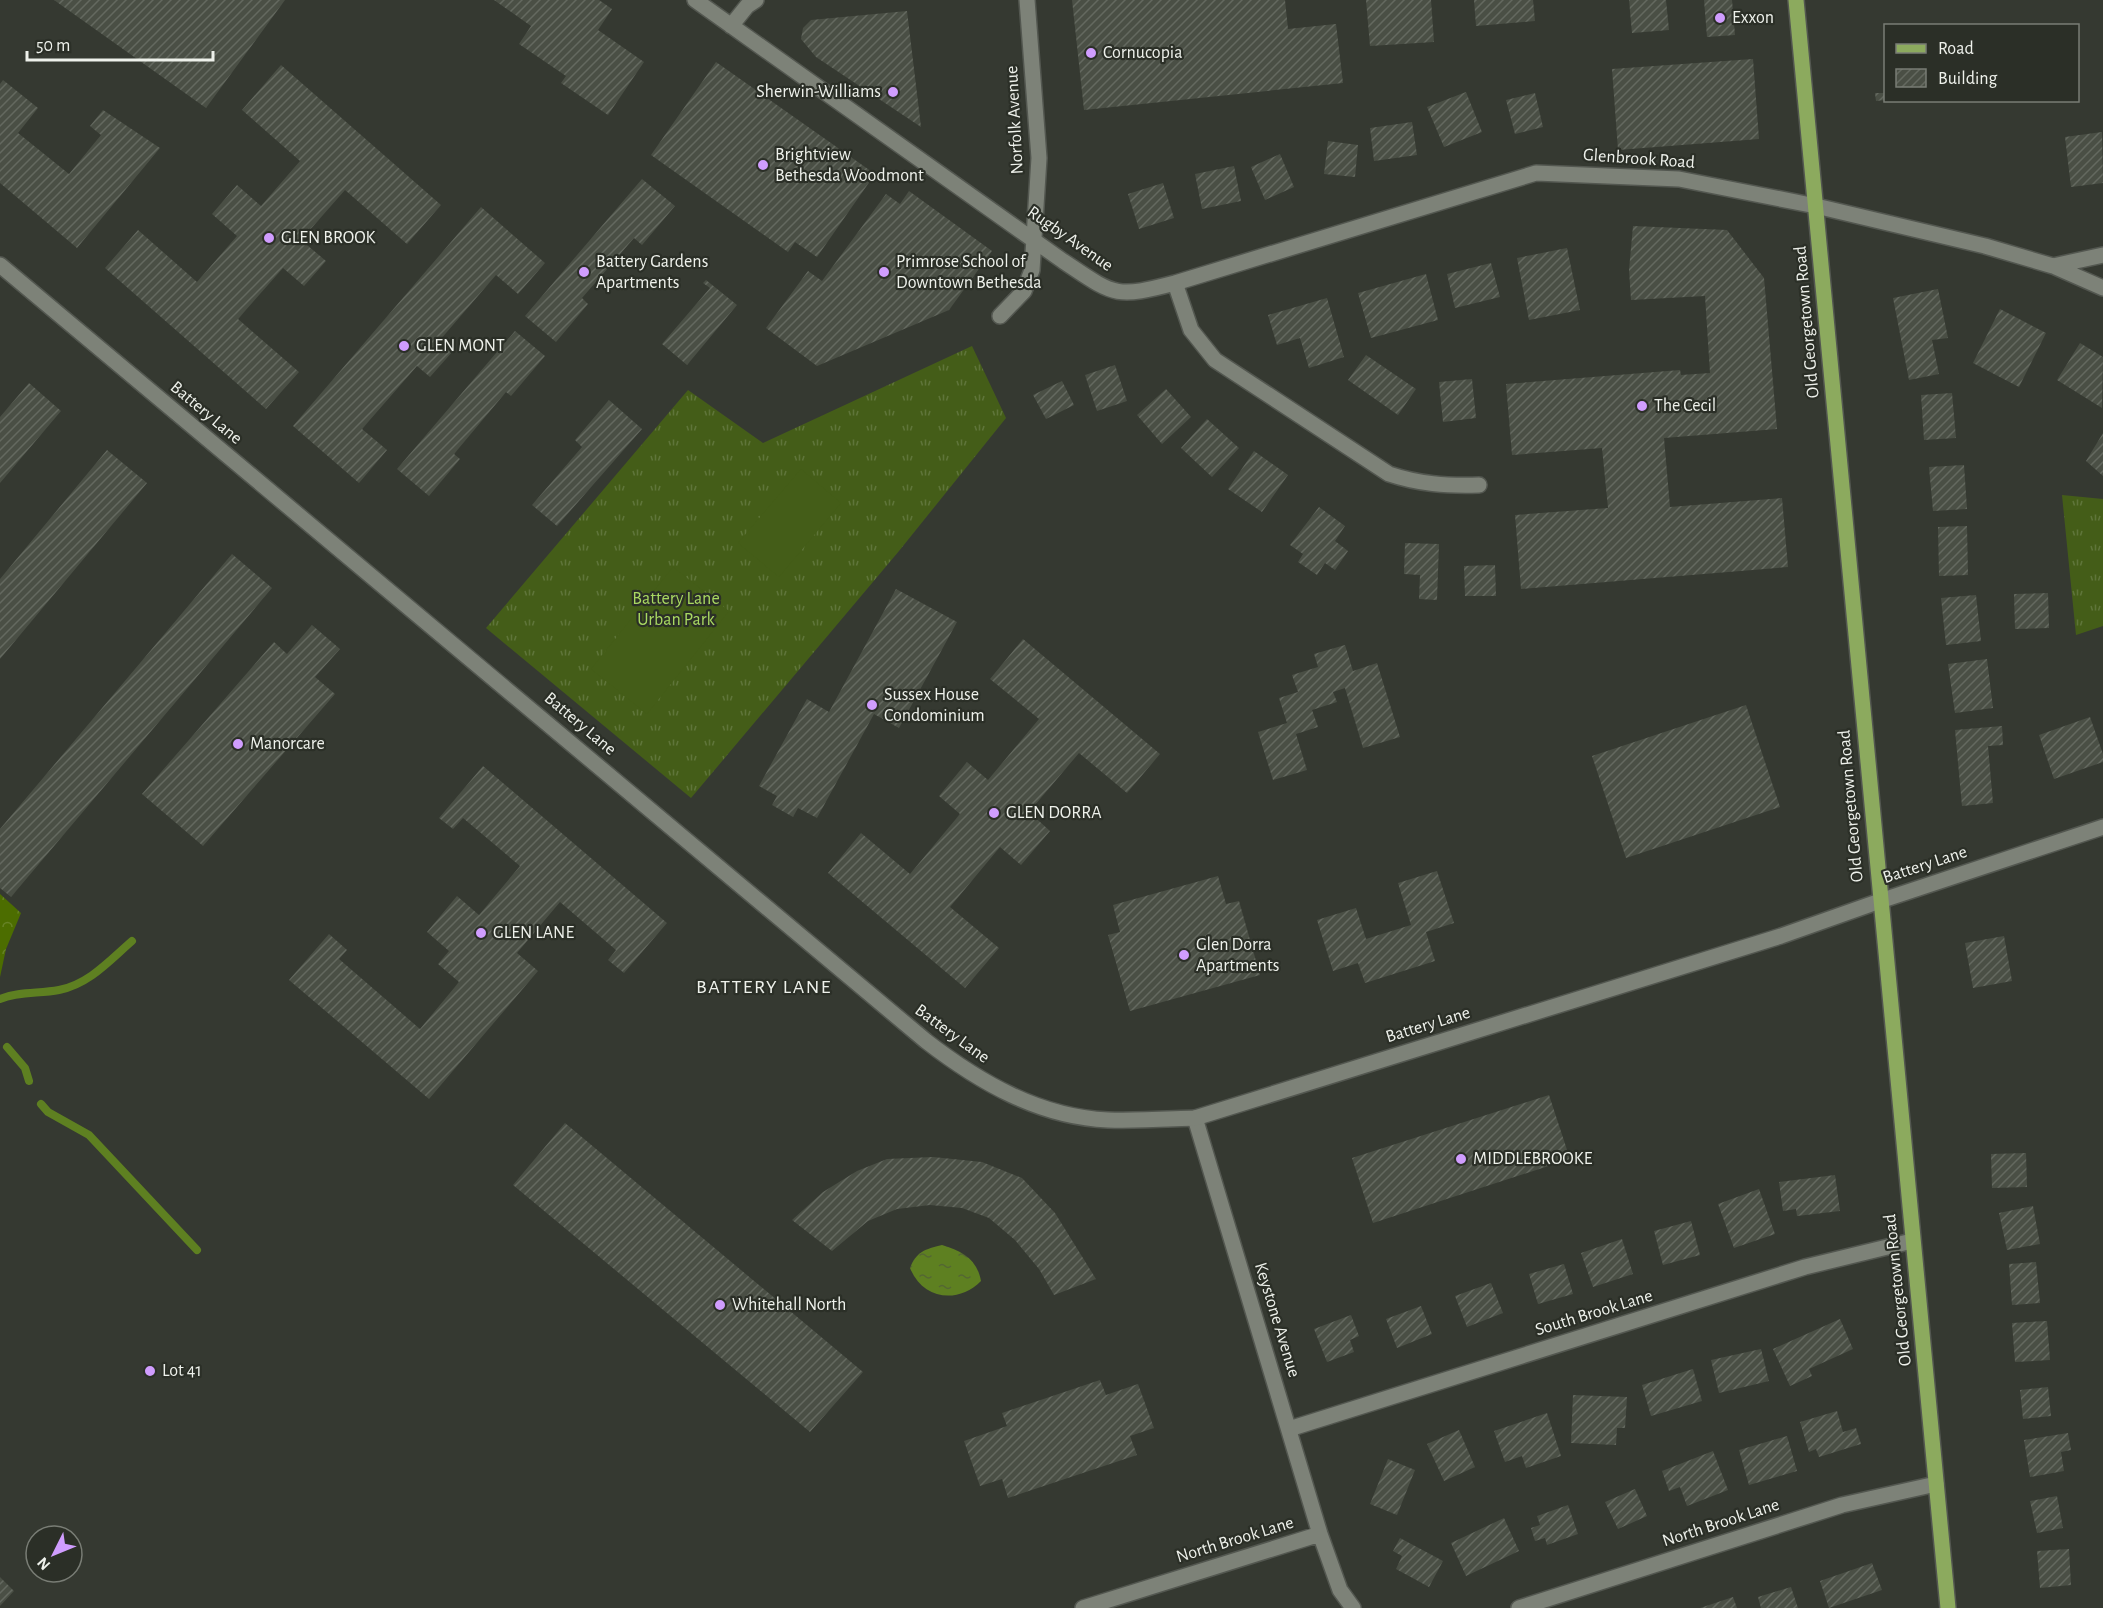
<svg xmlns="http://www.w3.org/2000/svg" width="2103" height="1608" font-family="'Alegreya Sans',sans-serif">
<defs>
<pattern id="grass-tufts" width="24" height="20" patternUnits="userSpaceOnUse" patternTransform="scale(1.5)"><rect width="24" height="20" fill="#445d18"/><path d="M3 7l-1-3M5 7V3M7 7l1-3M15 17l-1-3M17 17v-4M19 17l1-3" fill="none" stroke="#5f753a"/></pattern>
<pattern id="forest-crowns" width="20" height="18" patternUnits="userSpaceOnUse" patternTransform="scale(1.5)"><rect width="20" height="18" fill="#4c6d00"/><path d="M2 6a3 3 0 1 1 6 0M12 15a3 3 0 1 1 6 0" fill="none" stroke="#668225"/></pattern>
<pattern id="water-ripples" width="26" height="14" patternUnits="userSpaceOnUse" patternTransform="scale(1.5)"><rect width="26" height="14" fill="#5e8021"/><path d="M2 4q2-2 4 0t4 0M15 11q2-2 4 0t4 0" fill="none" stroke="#546732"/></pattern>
<pattern id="building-hatch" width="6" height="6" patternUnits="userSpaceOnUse" patternTransform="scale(1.5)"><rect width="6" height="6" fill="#4a4f45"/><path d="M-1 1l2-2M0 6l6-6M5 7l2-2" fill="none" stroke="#646960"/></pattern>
</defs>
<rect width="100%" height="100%" fill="#353931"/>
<path fill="url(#grass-tufts)" d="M 972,346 L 1006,418 L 899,551 L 691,798 L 486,628 L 688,390 L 763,443 Z
M 2062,495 L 2103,499 L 2103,626 L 2076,635 Z"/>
<path fill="url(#forest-crowns)" d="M 0,894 L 21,913 L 6,949 L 0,977 Z"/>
<path fill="#445d18" d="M 801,469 L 841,503 L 779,577 L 738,543 Z
M 673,567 L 729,611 L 647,714 L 591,669 Z"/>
<path fill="url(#water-ripples)" d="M 942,1245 C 962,1251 977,1259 981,1281 C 958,1304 923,1300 910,1268 C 916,1252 925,1249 942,1245 Z"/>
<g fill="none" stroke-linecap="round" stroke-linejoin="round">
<path stroke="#5e8021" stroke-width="8" d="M 0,999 C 20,991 39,994 59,990 C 89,984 109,961 132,941
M 7,1047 L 25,1068 L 29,1081
M 41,1104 L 48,1112 L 89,1135 L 197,1250"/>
</g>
<path fill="url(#building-hatch)" d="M 54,0 L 285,0 L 206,108 Z
M 494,0 L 599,0 L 612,9 L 598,30 L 644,62 L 608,115 L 561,83 L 566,76 L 519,44 L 531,26 Z
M 1072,0 L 1285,0 L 1288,29 L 1336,24 L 1343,83 L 1084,110 Z
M 1366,0 L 1431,0 L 1434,42 L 1370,46 Z
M 1474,0 L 1533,0 L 1535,21 L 1476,26 Z
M 1629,0 L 1666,0 L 1669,30 L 1632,33 Z
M 1704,0 L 1732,0 L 1735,35 L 1707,37 Z
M 907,11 L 921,127 L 816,57 L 801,39 L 803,28 L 811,20 Z
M 1753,59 L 1759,139 L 1618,150 L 1612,69 Z
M 716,62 L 875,174 L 817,257 L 795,242 L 788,252 L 651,155 Z
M 281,65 L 441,205 L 407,244 L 345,190 L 301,240 L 326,261 L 304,286 L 283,268 L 238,319 L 299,372 L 266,409 L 105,268 L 138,230 L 197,282 L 237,236 L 212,214 L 237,185 L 261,206 L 300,161 L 242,110 Z
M 3,80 L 38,108 L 18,133 L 69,174 L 101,135 L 90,126 L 103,110 L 160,148 L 77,248 L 0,183 L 0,84 Z
M 1466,92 L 1482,132 L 1444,147 L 1427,107 Z
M 1535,93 L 1543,127 L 1515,134 L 1506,100 Z
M 1875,93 L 1886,93 L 1886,100 L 1876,101 Z
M 1412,122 L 1417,155 L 1374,161 L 1370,128 Z
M 2102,132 L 2103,183 L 2071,187 L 2065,137 Z
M 1328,141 L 1358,145 L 1355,177 L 1324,174 Z
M 1280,154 L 1294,187 L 1265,200 L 1251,167 Z
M 1234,166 L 1241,201 L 1202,209 L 1195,174 Z
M 642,179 L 675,206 L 642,245 L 634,238 L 582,298 L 588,304 L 556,342 L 525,316 Z
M 1163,183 L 1174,218 L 1139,229 L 1128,194 Z
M 909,191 L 992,251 L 949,310 L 817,366 L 766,328 L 808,271 L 822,281 L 886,194 L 900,204 Z
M 481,207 L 545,263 L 518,294 L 496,275 L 440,340 L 453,351 L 430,377 L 417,366 L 362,429 L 387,450 L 359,483 L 293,426 Z
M 1633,226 L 1727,230 L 1764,278 L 1777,429 L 1664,438 L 1670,507 L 1782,498 L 1788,567 L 1521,589 L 1515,515 L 1608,508 L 1602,448 L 1512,455 L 1506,384 L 1680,370 L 1681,375 L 1710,373 L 1705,296 L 1631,300 L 1629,270 Z
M 1567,248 L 1580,310 L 1529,320 L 1517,258 Z
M 1491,263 L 1500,297 L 1455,308 L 1447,274 Z
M 1426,274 L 1438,320 L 1371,338 L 1358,293 Z
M 706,280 L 737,305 L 687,365 L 662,344 L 710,288 L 703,283 Z
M 1938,289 L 1948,338 L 1932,340 L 1939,374 L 1909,380 L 1893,298 Z
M 1327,298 L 1344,357 L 1309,368 L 1300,338 L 1277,345 L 1268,315 Z
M 2000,309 L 2046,333 L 2019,387 L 1973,363 Z
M 515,331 L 545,356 L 511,396 L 506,392 L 454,454 L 460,459 L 429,496 L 397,469 Z
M 2080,343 L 2103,357 L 2102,408 L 2057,380 Z
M 1366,355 L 1416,389 L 1398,415 L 1348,380 Z
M 1115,365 L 1127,401 L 1097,411 L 1085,375 Z
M 1472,379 L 1476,418 L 1443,422 L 1439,382 Z
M 1062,381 L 1074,405 L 1046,419 L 1033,395 Z
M 29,383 L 61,411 L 0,483 L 0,417 Z
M 1166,389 L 1191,417 L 1162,444 L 1137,415 Z
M 1952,393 L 1956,438 L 1924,440 L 1921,395 Z
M 609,400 L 642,429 L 557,526 L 532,505 L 582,447 L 575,440 Z
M 1207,419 L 1239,448 L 1212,477 L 1181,448 Z
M 2103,433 L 2103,476 L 2086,461 Z
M 107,450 L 147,483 L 0,659 L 0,579 Z
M 1254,451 L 1288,475 L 1262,512 L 1228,489 Z
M 1964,465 L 1967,509 L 1933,511 L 1929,467 Z
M 1319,507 L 1345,526 L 1335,541 L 1348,551 L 1335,570 L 1325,563 L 1317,575 L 1298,562 L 1303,554 L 1290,545 Z
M 1967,526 L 1968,575 L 1939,576 L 1938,527 Z
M 1405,543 L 1439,544 L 1437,600 L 1419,599 L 1420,575 L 1404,574 Z
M 232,554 L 272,588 L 11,897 L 0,888 L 0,829 Z
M 1495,565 L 1496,596 L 1465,596 L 1464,566 Z
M 896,589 L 957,622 L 899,728 L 874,714 L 817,818 L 798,808 L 793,817 L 772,805 L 777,796 L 759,786 L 807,699 L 829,712 Z
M 2048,593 L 2049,628 L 2015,629 L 2014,594 Z
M 1976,595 L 1981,641 L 1946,645 L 1941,598 Z
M 312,625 L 340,649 L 315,677 L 335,694 L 203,846 L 142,794 L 274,642 L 287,654 Z
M 1023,639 L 1160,754 L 1127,793 L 1079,753 L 1029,812 L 1050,831 L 1021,865 L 1000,847 L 950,907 L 999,948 L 965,988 L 828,873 L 861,833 L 910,874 L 960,814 L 939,796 L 967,762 L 988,780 L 1039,719 L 990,679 Z
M 1345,645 L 1353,671 L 1377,663 L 1400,737 L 1363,748 L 1345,688 L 1333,692 L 1337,702 L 1312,710 L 1318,727 L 1296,734 L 1307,770 L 1273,780 L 1258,732 L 1287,723 L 1279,698 L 1298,692 L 1292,675 L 1318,667 L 1314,654 Z
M 1987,659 L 1993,708 L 1955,713 L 1948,664 Z
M 1746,705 L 1780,807 L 1626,858 L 1592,756 Z
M 2090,717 L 2103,754 L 2103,762 L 2054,779 L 2039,735 Z
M 2002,726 L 2003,745 L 1988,746 L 1993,803 L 1962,806 L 1955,730 Z
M 483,766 L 667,923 L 624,973 L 608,960 L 616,950 L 560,902 L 517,953 L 538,971 L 429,1099 L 289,980 L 329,934 L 347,950 L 339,959 L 420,1029 L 459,982 L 438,964 L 449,951 L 427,932 L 457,896 L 479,915 L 520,866 L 463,818 L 453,829 L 439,818 Z
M 1437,871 L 1454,923 L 1426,932 L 1435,961 L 1365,983 L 1358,963 L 1333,971 L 1317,920 L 1356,908 L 1366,939 L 1411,925 L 1398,883 Z
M 1218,876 L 1226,904 L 1239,901 L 1260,975 L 1130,1011 L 1108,935 L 1120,932 L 1113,905 Z
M 2004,936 L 2012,981 L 1973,988 L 1965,943 Z
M 1549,1095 L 1570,1159 L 1373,1223 L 1352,1158 Z
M 565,1123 L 863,1372 L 810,1432 L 513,1185 Z
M 2026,1153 L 2027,1187 L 1992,1188 L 1991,1154 Z
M 933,1157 L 982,1162 L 1022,1178 L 1055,1213 L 1096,1279 L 1054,1295 L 1039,1269 L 1015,1240 L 989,1218 L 962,1208 L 930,1205 L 897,1209 L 868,1221 L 832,1251 L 792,1220 L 823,1192 L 857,1171 L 887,1159 Z
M 1835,1175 L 1840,1211 L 1797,1216 L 1796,1209 L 1783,1211 L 1779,1182 Z
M 1759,1189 L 1775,1234 L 1734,1248 L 1718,1204 Z
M 2033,1206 L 2040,1244 L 2007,1250 L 1999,1213 Z
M 1691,1221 L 1700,1255 L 1663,1265 L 1654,1231 Z
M 1622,1239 L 1633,1274 L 1593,1287 L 1581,1253 Z
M 2036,1262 L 2040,1303 L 2012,1305 L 2009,1264 Z
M 1564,1264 L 1573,1294 L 1538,1304 L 1529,1274 Z
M 1491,1283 L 1503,1313 L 1467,1327 L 1455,1296 Z
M 1421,1306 L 1432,1334 L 1397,1348 L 1386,1319 Z
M 1351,1315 L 1359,1336 L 1350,1340 L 1354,1352 L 1327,1362 L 1314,1329 Z
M 1840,1319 L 1853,1349 L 1809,1369 L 1812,1376 L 1790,1386 L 1773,1349 Z
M 2047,1321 L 2050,1360 L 2015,1362 L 2012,1323 Z
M 1761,1349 L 1769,1381 L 1719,1393 L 1711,1360 Z
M 1693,1369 L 1702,1401 L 1651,1416 L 1642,1385 Z
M 1100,1380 L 1106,1395 L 1138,1384 L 1154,1428 L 1130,1436 L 1137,1455 L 1008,1498 L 1002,1479 L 980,1486 L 964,1441 L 1007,1426 L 1002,1413 Z
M 2048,1387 L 2051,1416 L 2023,1419 L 2020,1390 Z
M 1573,1395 L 1627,1397 L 1625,1428 L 1617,1428 L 1616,1445 L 1571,1443 Z
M 1837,1411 L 1843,1432 L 1856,1428 L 1861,1444 L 1819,1457 L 1816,1449 L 1809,1452 L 1800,1422 Z
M 1547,1413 L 1561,1456 L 1526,1468 L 1522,1456 L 1505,1462 L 1494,1431 Z
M 1459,1430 L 1475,1467 L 1444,1481 L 1427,1444 Z
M 2068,1433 L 2071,1450 L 2061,1452 L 2064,1471 L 2030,1477 L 2024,1440 Z
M 1787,1436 L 1797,1471 L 1749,1485 L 1739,1450 Z
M 1713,1451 L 1728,1490 L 1687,1506 L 1680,1487 L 1669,1491 L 1662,1471 Z
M 1388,1459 L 1415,1470 L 1397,1515 L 1370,1504 Z
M 1635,1489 L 1647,1516 L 1618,1529 L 1605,1502 Z
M 2057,1496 L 2063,1528 L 2037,1533 L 2030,1501 Z
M 1568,1505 L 1578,1534 L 1547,1545 L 1545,1538 L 1535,1541 L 1531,1528 L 1540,1525 L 1537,1516 Z
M 1504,1518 L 1519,1551 L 1466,1576 L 1451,1543 Z
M 1400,1538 L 1443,1561 L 1429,1587 L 1396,1569 L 1402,1556 L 1393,1551 Z
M 2069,1549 L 2071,1585 L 2040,1588 L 2037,1551 Z
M 1872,1563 L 1882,1590 L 1829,1608 L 1820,1581 Z
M 0,1577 L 14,1591 L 0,1606 Z
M 1791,1587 L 1798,1608 L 1761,1608 L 1758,1597 Z
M 1733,1597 L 1737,1608 L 1700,1608 Z"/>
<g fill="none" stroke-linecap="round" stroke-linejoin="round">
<defs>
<path id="minor" d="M 695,0 L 1063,261 C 1114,295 1114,299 1175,283 L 1536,173 L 1679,179 L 1816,206 L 1985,246 L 2053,266 L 2103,288
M 731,26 L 747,6 L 756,0
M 2053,266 L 2103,255
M 1175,283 L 1191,330 L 1215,360 L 1389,474 C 1419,484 1446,486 1479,485
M 1000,316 L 1024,291 L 1032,270 L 1039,158 L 1027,0
M 1880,901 L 2103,827
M 1195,1118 L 1320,1534 L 1340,1590 L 1353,1608
M 1289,1429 L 1805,1267 L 1912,1241
M 1083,1608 L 1320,1534
M 1519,1608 L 1842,1505 L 1936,1484"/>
<path id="tertiary" d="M 0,265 L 926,1041 C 979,1082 1039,1117 1108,1120 C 1137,1121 1167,1119 1195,1118 L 1781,936 L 1880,901"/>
<path id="primary" d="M 1796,0 L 1948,1608"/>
</defs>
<use href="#minor" stroke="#535750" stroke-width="18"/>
<use href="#tertiary" stroke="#535750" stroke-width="18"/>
<use href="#primary" stroke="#535750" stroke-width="18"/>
<use href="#minor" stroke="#7d8278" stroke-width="15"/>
<use href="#tertiary" stroke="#7d8278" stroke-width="15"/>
<use href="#primary" stroke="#8caa5e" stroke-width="15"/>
</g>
<g fill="#d09dfe" stroke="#2b2f27" stroke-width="2">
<circle cx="1720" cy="18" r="6"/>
<circle cx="1091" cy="53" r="6"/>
<circle cx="893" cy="92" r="6"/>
<circle cx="763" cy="165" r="6"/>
<circle cx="269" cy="238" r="6"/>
<circle cx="584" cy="272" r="6"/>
<circle cx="884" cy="272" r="6"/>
<circle cx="404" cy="346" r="6"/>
<circle cx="1642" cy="406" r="6"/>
<circle cx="872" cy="705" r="6"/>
<circle cx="238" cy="744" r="6"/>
<circle cx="994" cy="813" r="6"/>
<circle cx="481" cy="933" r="6"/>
<circle cx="1184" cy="955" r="6"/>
<circle cx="1461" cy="1159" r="6"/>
<circle cx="720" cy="1305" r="6"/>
<circle cx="150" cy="1371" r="6"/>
</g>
<g text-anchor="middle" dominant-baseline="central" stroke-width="4.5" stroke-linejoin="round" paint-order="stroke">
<g font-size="18" fill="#eef1eb" stroke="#2b2f27" text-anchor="start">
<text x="1732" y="18">Exxon</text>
<text x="1103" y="53">Cornucopia</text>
<text x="881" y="92" text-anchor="end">Sherwin-Williams</text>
<text x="775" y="155">Brightview<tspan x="775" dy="21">Bethesda Woodmont</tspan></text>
<text x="281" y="238">GLEN BROOK</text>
<text x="596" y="262">Battery Gardens<tspan x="596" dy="21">Apartments</tspan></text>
<text x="896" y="262">Primrose School of<tspan x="896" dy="21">Downtown Bethesda</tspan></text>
<text x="416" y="346">GLEN MONT</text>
<text x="1654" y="406">The Cecil</text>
<text x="884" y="695">Sussex House<tspan x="884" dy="21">Condominium</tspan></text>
<text x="250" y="744">Manorcare</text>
<text x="1006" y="813">GLEN DORRA</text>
<text x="493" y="933">GLEN LANE</text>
<text x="1196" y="945">Glen Dorra<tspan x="1196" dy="21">Apartments</tspan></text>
<text x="1473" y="1159">MIDDLEBROOKE</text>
<text x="732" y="1305">Whitehall North</text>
<text x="162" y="1371">Lot 41</text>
</g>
<g font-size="18" fill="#eef1eb" stroke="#2b2f27">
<text transform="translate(1015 120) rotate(-93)">Norfolk Avenue</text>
<text transform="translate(1639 159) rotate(4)">Glenbrook Road</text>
<text transform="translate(1070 239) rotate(35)">Rugby Avenue</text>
<text transform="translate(1807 322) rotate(-95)">Old Georgetown Road</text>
<text transform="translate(206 413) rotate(40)">Battery Lane</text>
<text transform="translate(580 724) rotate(40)">Battery Lane</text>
<text transform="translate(1851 806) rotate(-95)">Old Georgetown Road</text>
<text transform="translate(1925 865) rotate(-18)">Battery Lane</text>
<text transform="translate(1428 1025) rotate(-17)">Battery Lane</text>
<text transform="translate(952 1034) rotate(36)">Battery Lane</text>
<text transform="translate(1898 1290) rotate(-96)">Old Georgetown Road</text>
<text transform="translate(1594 1313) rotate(-17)">South Brook Lane</text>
<text transform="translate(1277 1320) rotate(73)">Keystone Avenue</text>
<text transform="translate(1721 1523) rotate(-18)">North Brook Lane</text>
<text transform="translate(1235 1540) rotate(-17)">North Brook Lane</text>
</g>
<g font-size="18" fill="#a9d962" stroke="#2b2f27">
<text x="676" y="599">Battery Lane<tspan x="676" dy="21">Urban Park</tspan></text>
</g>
<g font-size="20" letter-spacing="1.5" fill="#eef1eb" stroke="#2b2f27">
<text x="764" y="987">BATTERY LANE</text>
</g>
</g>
<rect x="1884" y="24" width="195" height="78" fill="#2b2f27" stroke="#797d75" stroke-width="1.5"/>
<rect x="1896" y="44" width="30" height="9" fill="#8caa5e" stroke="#797d75" stroke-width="1.5"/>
<text x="1938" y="54" font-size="18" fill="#eef1eb">Road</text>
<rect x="1896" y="69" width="30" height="18" fill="url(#building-hatch)" stroke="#797d75" stroke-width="1.5"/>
<text x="1938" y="84" font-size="18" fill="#eef1eb">Building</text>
<g transform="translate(54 1554) rotate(227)"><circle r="28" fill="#2b2f27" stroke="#797d75" stroke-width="1.5"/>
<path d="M0-4.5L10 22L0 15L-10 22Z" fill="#d09dfe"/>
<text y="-9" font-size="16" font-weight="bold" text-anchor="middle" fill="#eef1eb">N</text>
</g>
<path d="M27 51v9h186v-9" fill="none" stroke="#eef1eb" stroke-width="3"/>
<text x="36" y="51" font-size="18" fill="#eef1eb" stroke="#2b2f27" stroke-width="4.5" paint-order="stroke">50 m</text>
</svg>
